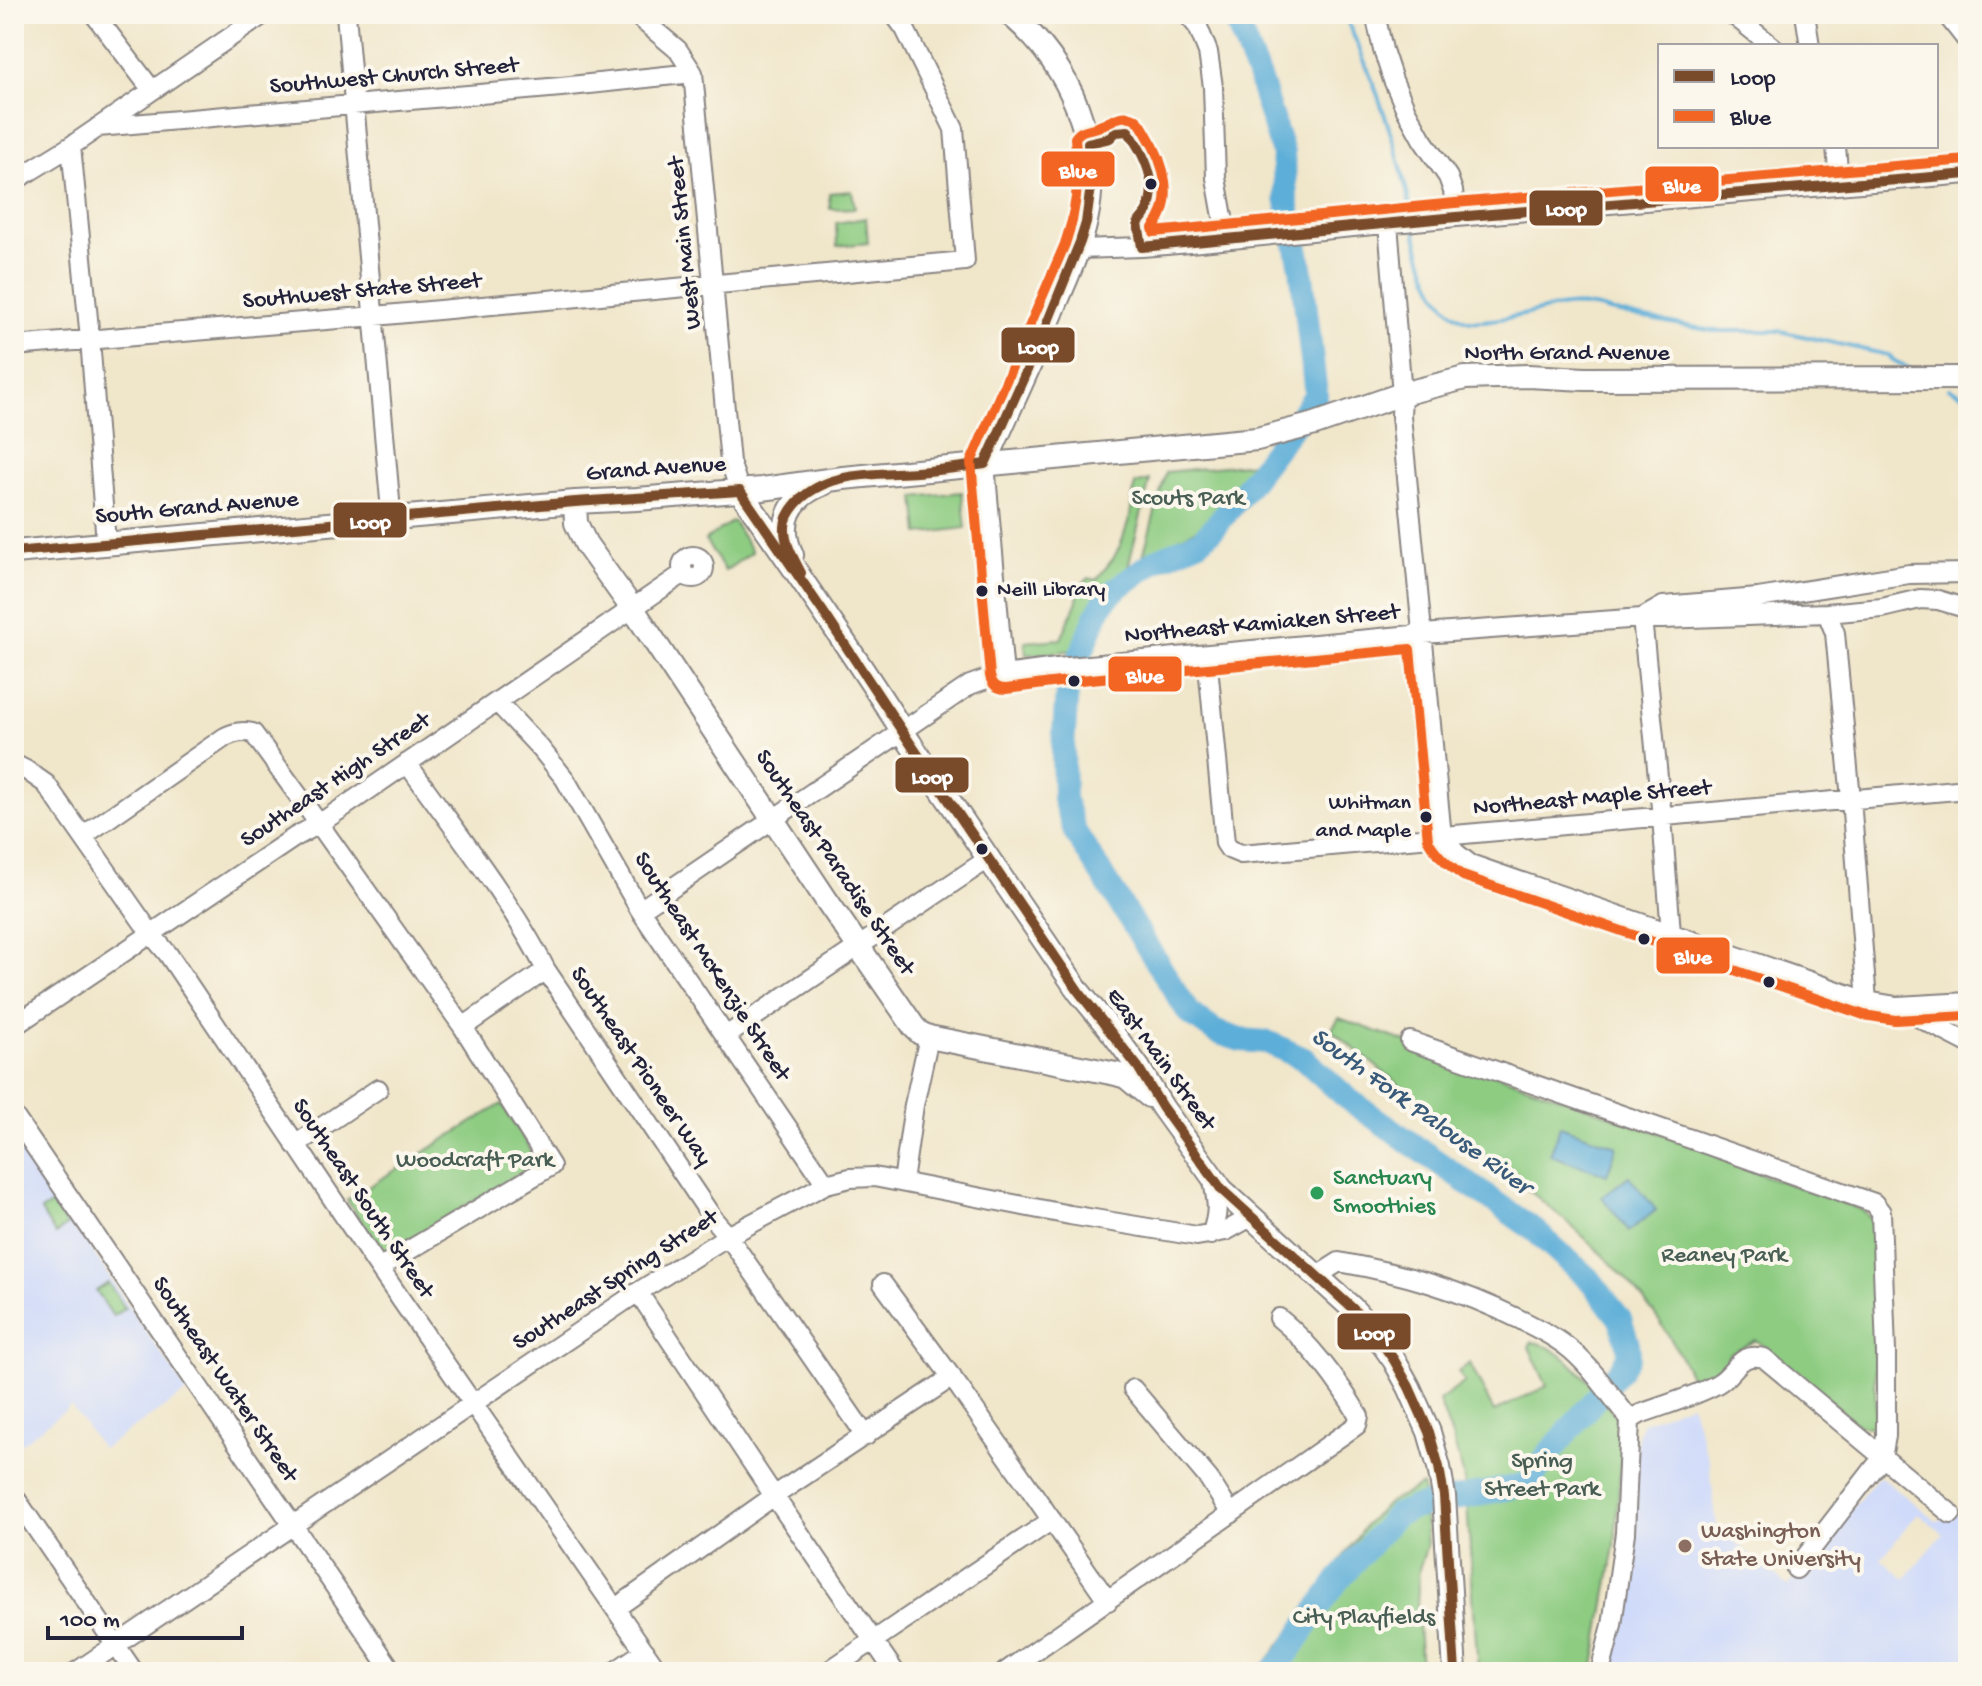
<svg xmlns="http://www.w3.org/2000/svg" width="1982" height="1686" font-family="'Gochi Hand',sans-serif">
<rect width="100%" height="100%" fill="#fbf7ec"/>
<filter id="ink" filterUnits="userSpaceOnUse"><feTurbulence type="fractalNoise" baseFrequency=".0125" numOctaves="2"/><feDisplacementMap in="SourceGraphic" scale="16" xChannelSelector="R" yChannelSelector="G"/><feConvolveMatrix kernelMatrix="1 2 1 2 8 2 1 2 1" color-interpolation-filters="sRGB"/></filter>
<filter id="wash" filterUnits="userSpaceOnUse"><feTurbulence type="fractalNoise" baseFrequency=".006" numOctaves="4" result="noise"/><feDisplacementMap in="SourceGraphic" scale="32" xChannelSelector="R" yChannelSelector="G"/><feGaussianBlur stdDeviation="1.8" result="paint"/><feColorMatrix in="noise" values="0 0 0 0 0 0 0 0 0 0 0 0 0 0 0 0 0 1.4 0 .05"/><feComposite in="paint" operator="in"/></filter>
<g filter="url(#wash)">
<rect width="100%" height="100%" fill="#f0e6ca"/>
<path fill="#cfdafa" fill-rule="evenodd" d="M 22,1147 L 187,1392 L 102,1449 L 71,1406 L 14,1449 L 14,1152 Z
M 1691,1403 L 1709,1462 L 1717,1527 L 1788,1586 L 1879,1476 L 1937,1521 L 1959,1512 L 1968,1487 L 1968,1672 L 1609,1672 L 1638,1436 L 1642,1423 ZM 1918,1513 L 1943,1534 L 1905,1579 L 1881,1559 Z"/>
<path fill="#8ecc82" stroke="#58775e" stroke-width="2" d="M 852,191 L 855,208 L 830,209 L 829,193 Z
M 866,218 L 868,243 L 837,246 L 836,223 Z
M 1254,463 L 1206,525 L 1143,556 L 1166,472 Z
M 1150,480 L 1127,571 L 1101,592 L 1078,650 L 1026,655 L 1025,642 L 1061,639 L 1077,601 L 1079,586 L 1089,578 L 1096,580 L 1113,559 L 1121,544 L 1130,516 L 1135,484 Z
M 962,492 L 966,528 L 919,534 L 915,497 Z
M 733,521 L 752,552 L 725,571 L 705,540 Z
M 1339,1018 L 1713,1152 L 1768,1177 L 1863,1210 L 1871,1219 L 1872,1224 L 1876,1422 L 1871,1426 L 1860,1426 L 1756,1340 L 1729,1354 C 1724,1376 1713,1377 1694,1386 C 1656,1288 1571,1225 1493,1161 C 1439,1117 1385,1073 1331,1030 Z
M 502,1104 L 538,1162 L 391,1251 L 379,1249 L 347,1200 Z
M 52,1204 L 67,1226 L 55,1234 L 41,1211 Z
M 108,1283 L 125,1308 L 113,1316 L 96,1291 Z
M 1532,1342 C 1564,1345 1601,1396 1620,1421 L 1623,1428 L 1615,1546 L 1593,1672 L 1478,1672 L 1467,1503 L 1463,1474 L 1455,1446 L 1439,1401 L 1465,1382 L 1458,1372 L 1470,1363 L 1494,1412 L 1547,1386 L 1529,1347 Z
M 1423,1485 L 1427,1545 L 1419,1569 L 1417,1607 L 1421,1672 L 1258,1672 L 1288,1634 L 1368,1522 L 1389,1502 Z"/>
<path fill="#5daed8" stroke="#40688a" stroke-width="2" d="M 1560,1126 L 1617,1146 L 1607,1175 L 1550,1155 Z
M 1629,1176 L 1656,1210 L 1629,1231 L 1602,1197 Z"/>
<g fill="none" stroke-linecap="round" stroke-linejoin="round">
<path stroke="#5daed8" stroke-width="4" d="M 1344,14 C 1373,77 1399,148 1412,216
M 1414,225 C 1420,256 1434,312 1470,321 C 1480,323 1520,316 1531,313 C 1559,306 1581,301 1609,311 L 1713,331 L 1780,331 L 1888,355 L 1893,360 L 1908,368
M 1949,388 L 1968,397"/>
<path stroke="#5daed8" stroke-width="24" d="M 1233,14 L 1259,78 L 1283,153 L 1286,198 L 1301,267 L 1316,395 L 1240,496 L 1212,530 L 1200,541 L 1156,560 L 1116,589 L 1105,600 L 1097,614 L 1067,689 L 1063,748 L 1064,799 L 1075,832 L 1189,1013 L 1216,1032 L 1241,1040 L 1267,1042 L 1304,1059 L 1348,1099 L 1533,1229 L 1591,1281 L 1620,1319 L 1628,1344 L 1629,1356 L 1620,1370 L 1548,1455 L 1528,1484 L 1412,1508 L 1396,1515 L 1338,1580 L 1288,1653 L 1272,1672"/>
</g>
</g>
<g filter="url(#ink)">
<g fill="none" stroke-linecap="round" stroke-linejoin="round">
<defs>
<path id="minor" d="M 94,14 L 152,90
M 346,14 L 390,500
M 635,14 L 678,50 L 693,73 L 730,462 L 740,491
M 1187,14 L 1198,27 L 1208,52 L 1213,87 L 1216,178 L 1227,239
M 1375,14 L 1383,50 L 1393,80 L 1406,110 L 1422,139 L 1448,177 L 1453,191 L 1456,217
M 1732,14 L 1772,46
M 1805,14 L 1810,46
M 1946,14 L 1968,42
M 98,127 L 561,87 L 693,73
M 71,146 L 90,339 L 106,543
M 1836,146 L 1839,183
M 14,181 L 71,146 L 264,14
M 1388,224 L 1402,394 L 1401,416 L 1442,837 L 1456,853 L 1470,864 L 1867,1001 L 1896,1006 L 1968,1043
M 1078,249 L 1142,247 L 1190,243 L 1456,217 L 1968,174
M 14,346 L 375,316 L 965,261 L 954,129 L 905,29 L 894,14
M 985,464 L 1004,675
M682 567a11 11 0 1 1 22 0a11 11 0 1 1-22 0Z
M 1827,613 L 1835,633 L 1851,799 L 1867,1001
M 1642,618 L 1663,606 L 1758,598 L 1909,574 L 1968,573
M 1642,618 L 1662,817 L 1671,933
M 1207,655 L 1225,843 L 1229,849 L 1241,854 L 1968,789
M 497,702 L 541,749 L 565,779 L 640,910 L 826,1184
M 407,763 C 453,828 510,899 546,970 L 714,1220 L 728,1236 L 866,1436
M 14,764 L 26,770 L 46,784 L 151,934 L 168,954 L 379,1268 L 659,1672
M 83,836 L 225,737 C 235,732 242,731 253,733 L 319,824 L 463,1027 L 551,1166 L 379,1268
M 640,910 L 970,685 L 995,676 L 1057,668 L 1423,634 L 1642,618 L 1662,619 L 1827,613 L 1882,608 L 1920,599 L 1938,600 L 1968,609
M 1898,1006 L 1968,1002
M 14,1026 L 295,837 L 319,824 L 684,573
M 463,1027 L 546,970
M 726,1036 L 988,859
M 1410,1041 L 1874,1203 L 1881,1212 L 1886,1352 L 1886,1436 L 1882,1458 L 1796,1569
M 14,1116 L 393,1672
M 295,1145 L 378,1089
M 903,1182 L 914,1105 L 929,1037
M 1211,1235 C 1220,1210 1217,1202 1212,1176
M 1317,1276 L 1339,1262 C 1405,1274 1458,1289 1519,1319 C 1537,1328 1556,1337 1571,1350 C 1594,1370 1611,1396 1630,1420
M 883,1284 L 961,1390 L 1108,1601
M 638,1292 L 774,1496 L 895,1672
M 1133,1389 L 1209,1479 L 1231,1514
M 1630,1420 L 1640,1414 C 1664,1405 1696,1396 1717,1384 C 1736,1374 1738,1351 1764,1358 L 1951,1514
M 14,1496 L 134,1672
M 616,1608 L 774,1496 L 952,1377
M 76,1672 L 638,1292 L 728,1236 L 826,1184 L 850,1178 L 874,1177 L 1070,1215 L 1197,1236 L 1226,1231 L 1251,1217
M 614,1672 L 645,1651
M 827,1672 L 1052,1520
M 1005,1672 L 1357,1425 L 1359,1416 C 1339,1382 1310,1343 1279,1318
M 1600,1672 L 1612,1625 L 1625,1533 L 1630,1420"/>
<path id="major" d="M 985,464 C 1007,414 1031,364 1052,313 C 1064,283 1079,253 1086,221 C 1103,142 1071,66 1010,14
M 740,491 C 798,574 856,657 910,743 L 1079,992 L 1109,1028 L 1138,1067 L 1162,1107 L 1222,1190 L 1352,1308 L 1374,1332 L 1394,1360 L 1409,1387 L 1429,1432 L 1439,1467 L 1444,1496 L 1455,1672
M 575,502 L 576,523 L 586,544 L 639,618 L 825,898 L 914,1027 L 920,1033 L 929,1037 L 1116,1074 L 1126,1077 L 1149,1096
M 14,552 L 575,502 L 637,499 L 762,489 L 843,478 L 1257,439 L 1315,424 L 1402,394 L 1465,378 L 1528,376 L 1585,379 L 1968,378
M 792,555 C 777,522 790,497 823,484"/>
</defs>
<use href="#minor" stroke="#898482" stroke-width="22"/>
<use href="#major" stroke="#898482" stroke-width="26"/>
<use href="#minor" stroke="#fff" stroke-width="18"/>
<use href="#major" stroke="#fff" stroke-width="22"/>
<defs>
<path id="bus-1" d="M 14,552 L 575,502 L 740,491 L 826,616 L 910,743 L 1079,992 L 1138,1067 L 1162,1107 L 1222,1190 L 1352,1308 L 1374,1332 L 1394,1360 L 1409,1387 L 1429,1432 L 1439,1467 L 1444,1496 L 1455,1672
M 801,573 C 794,559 784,543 785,527 C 785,518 790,511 795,505 C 825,470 876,475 917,472 C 940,470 962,467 985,464 L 1040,341 L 1080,242 L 1086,223 L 1090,193 L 1088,143 L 1110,138 L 1116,132 L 1128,131 C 1147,158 1165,196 1138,223 L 1142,247 L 1456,217 L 1968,174"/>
<path id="bus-2" d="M 1967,160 L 1455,203 L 1154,232 L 1153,228 C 1176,201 1164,162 1147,135 C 1143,128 1139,119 1131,117 C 1118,115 1112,121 1102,125 C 1091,131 1082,127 1075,138 L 1078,173 L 1076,197 L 1072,221 L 1065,244 L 971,462 L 990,676 C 992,685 997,689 1006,689 L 1059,682 L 1410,649 L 1428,840 C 1436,855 1449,866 1463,876 L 1864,1015 L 1895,1020 L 1968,1016"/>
</defs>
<use href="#bus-1" stroke="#fbf7ec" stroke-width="16"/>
<use href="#bus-2" stroke="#fbf7ec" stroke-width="16"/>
<use href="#bus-1" stroke="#7a4b2a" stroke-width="10"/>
<use href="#bus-2" stroke="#f26522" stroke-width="10"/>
</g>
</g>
<g fill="#22223b" stroke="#fbf7ec" stroke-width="3">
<circle cx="1151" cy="184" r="7"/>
<circle cx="982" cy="591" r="7"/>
<circle cx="1074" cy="681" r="7"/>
<circle cx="1426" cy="817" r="7"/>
<circle cx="982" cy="849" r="7"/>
<circle cx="1644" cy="939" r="7"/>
<circle cx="1769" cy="982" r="7"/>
</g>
<circle fill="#2e9e5b" stroke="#fbf7ec" stroke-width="3" cx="1317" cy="1193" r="8"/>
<circle fill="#8d6e63" stroke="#fbf7ec" stroke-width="3" cx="1685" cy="1546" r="8"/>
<g text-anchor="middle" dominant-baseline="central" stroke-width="8" stroke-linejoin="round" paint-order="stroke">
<g font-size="22" fill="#22223b" stroke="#fbf7ec" text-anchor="start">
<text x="997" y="591">Neill Library</text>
<text x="1411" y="804" text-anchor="end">Whitman<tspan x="1411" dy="28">and Maple</tspan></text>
</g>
<g font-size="24" fill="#22223b" stroke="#fbf7ec">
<text transform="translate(394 77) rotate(-5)">Southwest Church Street</text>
<text transform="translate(686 243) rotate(-96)">West Main Street</text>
<text transform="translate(362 292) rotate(-5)">Southwest State Street</text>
<text x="1567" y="354">North Grand Avenue</text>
<text transform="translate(656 470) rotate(-4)">Grand Avenue</text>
<text transform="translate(197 509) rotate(-5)">South Grand Avenue</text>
<text transform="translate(1262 625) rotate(-5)">Northeast Kamiaken Street</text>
<text transform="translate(336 781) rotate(-34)">Southeast High Street</text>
<text transform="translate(1592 799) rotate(-5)">Northeast Maple Street</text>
<text transform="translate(834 863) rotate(56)">Southeast Paradise Street</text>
<text transform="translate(711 967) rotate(57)">Southeast McKenzie Street</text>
<text transform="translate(1160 1060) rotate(54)">East Main Street</text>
<text transform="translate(640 1067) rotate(56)">Southeast Pioneer Way</text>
<text transform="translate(362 1199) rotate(56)">Southeast South Street</text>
<text transform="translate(616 1281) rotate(-33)">Southeast Spring Street</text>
<text transform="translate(224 1380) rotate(56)">Southeast Water Street</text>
</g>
<g font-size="24" fill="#485e54" stroke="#fbf7ec">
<text x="1188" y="499">Scouts Park</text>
<text x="475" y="1161">Woodcraft Park</text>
<text x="1724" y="1256">Reaney Park</text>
<text x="1542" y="1462">Spring<tspan x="1542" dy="28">Street Park</tspan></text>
<text x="1364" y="1618">City Playfields</text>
</g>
<g font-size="24" fill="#27864d" stroke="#fbf7ec" text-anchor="start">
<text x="1333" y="1179">Sanctuary<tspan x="1333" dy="28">Smoothies</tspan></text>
</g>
<g font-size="24" fill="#785e54" stroke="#fbf7ec" text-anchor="start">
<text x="1701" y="1532">Washington<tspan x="1701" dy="28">State University</tspan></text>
</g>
<g font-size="26" font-style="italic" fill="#3a5a7a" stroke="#fbf7ec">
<text transform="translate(1420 1113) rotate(36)">South Fork Palouse River</text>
</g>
</g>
<g stroke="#fbf7ec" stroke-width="3">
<rect x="1040" y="150" width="76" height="38" rx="8" fill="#f26522"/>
<rect x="1644" y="165" width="76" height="38" rx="8" fill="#f26522"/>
<rect x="1528" y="189" width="76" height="38" rx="8" fill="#7a4b2a"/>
<rect x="1000" y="326" width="76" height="38" rx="8" fill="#7a4b2a"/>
<rect x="332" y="501" width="76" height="38" rx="8" fill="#7a4b2a"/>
<rect x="1107" y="655" width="76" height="38" rx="8" fill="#f26522"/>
<rect x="894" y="756" width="76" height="38" rx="8" fill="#7a4b2a"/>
<rect x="1655" y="936" width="76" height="39" rx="8" fill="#f26522"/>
<rect x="1336" y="1312" width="76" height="39" rx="8" fill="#7a4b2a"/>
</g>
<g font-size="22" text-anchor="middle" font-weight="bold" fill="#fff">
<text x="1078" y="177">Blue</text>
<text x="1682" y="192">Blue</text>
<text x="1566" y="215">Loop</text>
<text x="1038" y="353">Loop</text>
<text x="370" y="528">Loop</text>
<text x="1145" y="682">Blue</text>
<text x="932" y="783">Loop</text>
<text x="1693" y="963">Blue</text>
<text x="1374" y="1339">Loop</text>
</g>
<rect width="1982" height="1686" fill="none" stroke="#fbf7ec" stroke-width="48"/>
<rect x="1658" y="44" width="280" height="104" fill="#fbf7ec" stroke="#a4a2a5" stroke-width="2"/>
<rect x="1674" y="70" width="40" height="12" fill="#7a4b2a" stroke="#a4a2a5" stroke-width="2"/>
<text x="1730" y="84" font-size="24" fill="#22223b">Loop</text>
<rect x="1674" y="110" width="40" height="12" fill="#f26522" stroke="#a4a2a5" stroke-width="2"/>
<text x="1730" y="124" font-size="24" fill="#22223b">Blue</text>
<path d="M48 1626v12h194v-12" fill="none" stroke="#22223b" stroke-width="4"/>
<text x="60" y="1626" font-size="24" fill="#22223b" stroke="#fbf7ec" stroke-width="6" paint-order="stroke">100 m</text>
</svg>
